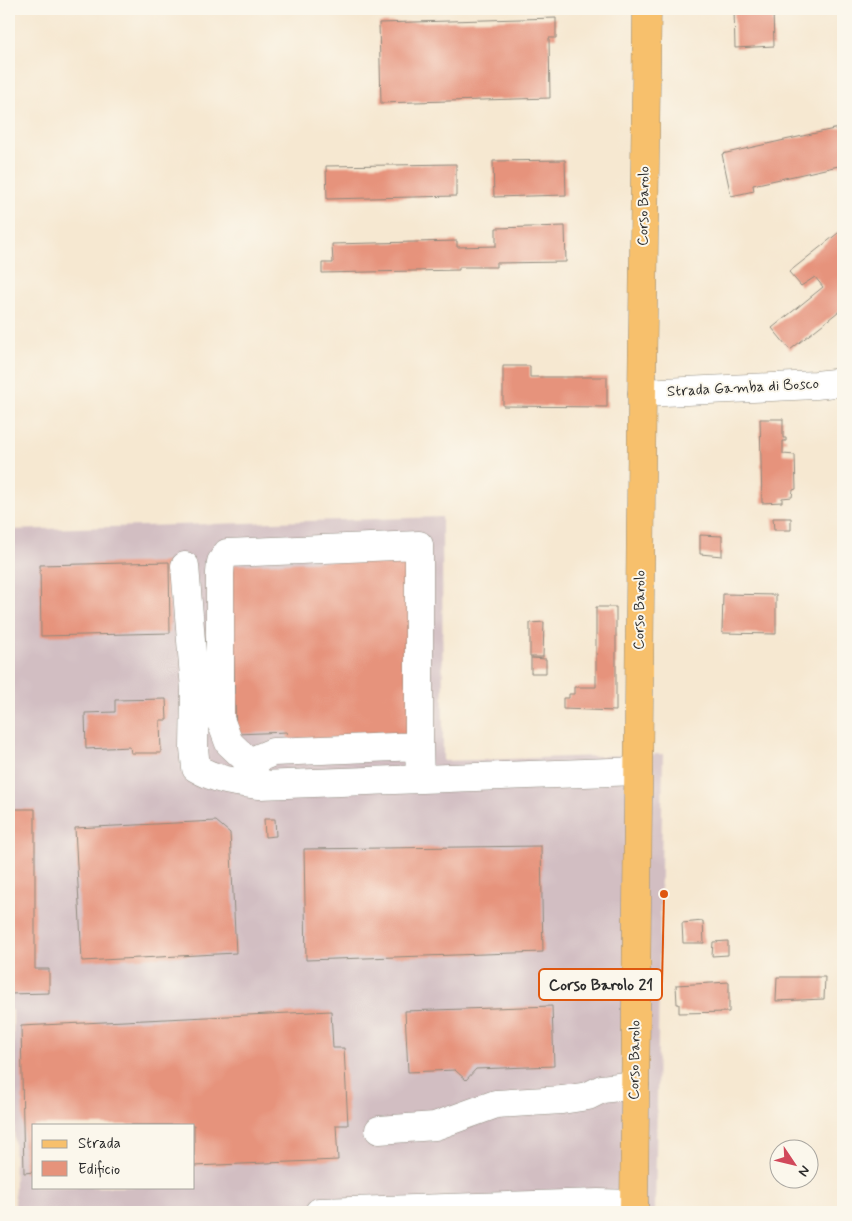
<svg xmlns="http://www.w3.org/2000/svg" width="852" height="1221" font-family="Mynerve,sans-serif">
<rect width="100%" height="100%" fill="#fbf7ec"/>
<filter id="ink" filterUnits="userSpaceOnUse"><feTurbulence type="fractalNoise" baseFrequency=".02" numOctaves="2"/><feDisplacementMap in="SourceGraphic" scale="10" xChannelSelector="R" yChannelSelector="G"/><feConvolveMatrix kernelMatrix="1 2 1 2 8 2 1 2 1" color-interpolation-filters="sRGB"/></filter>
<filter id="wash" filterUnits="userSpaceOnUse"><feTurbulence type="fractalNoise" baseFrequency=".0096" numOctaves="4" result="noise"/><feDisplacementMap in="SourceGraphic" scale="20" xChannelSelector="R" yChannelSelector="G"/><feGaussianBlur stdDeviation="1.12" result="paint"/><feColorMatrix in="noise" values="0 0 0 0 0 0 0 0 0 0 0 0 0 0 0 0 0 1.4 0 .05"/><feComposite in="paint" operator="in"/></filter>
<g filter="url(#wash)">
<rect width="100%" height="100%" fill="#f6e8d1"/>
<path fill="#d2bec2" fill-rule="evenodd" d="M 442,517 L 443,761 L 663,754 L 655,1212 L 9,1212 L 9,1206 L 15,1206 L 13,1010 L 9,1010 L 9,530 ZM 34,1125 L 194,1125 L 194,1187 L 34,1187 Z"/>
<g id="blocks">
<path fill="#e6937b" d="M 734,9 L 773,9 L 774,46 L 735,48 Z
M 556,18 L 556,38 L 549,38 L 550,98 L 381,103 L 379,23 Z
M 843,127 L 843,165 L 753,185 L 754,191 L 731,196 L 722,154 Z
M 565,160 L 566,195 L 494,197 L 493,161 Z
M 456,164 L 456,196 L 327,199 L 326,166 Z
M 565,226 L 566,262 L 496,263 L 496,267 L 459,267 L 459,270 L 322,273 L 322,263 L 333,263 L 332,244 L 457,241 L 457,247 L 496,246 L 496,228 Z
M 843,229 L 843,308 L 790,350 L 772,328 L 823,287 L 815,277 L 801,286 L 789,272 Z
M 503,366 L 530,366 L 530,377 L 607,377 L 607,407 L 503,406 Z
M 760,419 L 783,419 L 783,438 L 786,438 L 786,441 L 783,441 L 783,454 L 795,455 L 796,489 L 793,490 L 792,497 L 782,498 L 782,502 L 762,503 Z
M 773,518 L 791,518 L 791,530 L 774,530 Z
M 700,535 L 722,536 L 722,556 L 700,554 Z
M 408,558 L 412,738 L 288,739 L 287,732 L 236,734 L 231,565 Z
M 169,562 L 170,633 L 41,636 L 40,565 Z
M 723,594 L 776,595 L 776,634 L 722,633 Z
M 596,607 L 616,607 L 616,711 L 563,709 L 563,698 L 569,698 L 569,694 L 574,694 L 574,687 L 596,687 Z
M 544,622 L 543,657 L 530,657 L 530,623 Z
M 531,658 L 546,659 L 546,673 L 531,673 Z
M 166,699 L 167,720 L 160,720 L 161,753 L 131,753 L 130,747 L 86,749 L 85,713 L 115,712 L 115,700 Z
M 9,809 L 35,809 L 35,969 L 49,969 L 49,993 L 9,994 Z
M 264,819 L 275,819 L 276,836 L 265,837 Z
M 216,821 L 230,833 L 236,953 L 82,961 L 75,828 Z
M 541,846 L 543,952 L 306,960 L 304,849 Z
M 703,921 L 704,943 L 683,943 L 682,923 Z
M 728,941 L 728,955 L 712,956 L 713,942 Z
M 777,977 L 825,977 L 824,999 L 776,1001 Z
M 729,982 L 729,1012 L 679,1013 L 679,1004 L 677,1004 L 676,985 Z
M 552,1006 L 554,1066 L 476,1069 L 466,1080 L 455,1070 L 408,1072 L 405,1011 Z
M 331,1011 L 333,1048 L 344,1048 L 348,1125 L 336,1125 L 338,1160 L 194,1166 L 194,1125 L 34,1125 L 34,1172 L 24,1173 L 21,1026 Z"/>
</g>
</g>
<g filter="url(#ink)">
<use href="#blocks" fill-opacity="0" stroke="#908a7e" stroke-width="1"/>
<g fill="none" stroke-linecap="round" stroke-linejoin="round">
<defs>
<path id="minor" d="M 642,393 L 816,385 L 843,382
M 185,566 L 195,690 L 194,748 L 196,768 C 218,781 235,782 260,785 L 638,771
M 249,762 L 273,752 L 419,746
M 260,785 L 249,762 L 229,743 L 220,719 L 220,573 L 221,562 L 227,553 L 419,545 L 419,746 L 420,779
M 379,1130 L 435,1126 L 496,1104 L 562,1100 L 588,1096 L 602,1089 L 635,1085
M 319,1212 L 598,1203 L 634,1204"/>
<path id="major" d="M 634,1212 L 642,393 L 647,9"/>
</defs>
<use href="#minor" stroke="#908a7e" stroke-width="29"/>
<use href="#major" stroke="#908a7e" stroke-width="29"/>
<use href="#minor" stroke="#fff" stroke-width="28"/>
<use href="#major" stroke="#f7c06c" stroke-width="28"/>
</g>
</g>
<g text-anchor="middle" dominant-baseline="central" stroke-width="4" stroke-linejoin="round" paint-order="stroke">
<g font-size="15" fill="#2b2b2b" stroke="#fbf7ec">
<text transform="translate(644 206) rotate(-89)">Corso Barolo</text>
<text transform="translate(743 388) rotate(-3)">Strada Gamba di Bosco</text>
<text transform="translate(640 610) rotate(-89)">Corso Barolo</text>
<text transform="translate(635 1060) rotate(-89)">Corso Barolo</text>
</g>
</g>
<path fill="none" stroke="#df570e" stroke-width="2" d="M664 894L662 984"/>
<circle fill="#df570e" stroke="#fbf7ec" stroke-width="2" cx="664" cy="894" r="5"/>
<rect fill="#fbf7ec" stroke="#df570e" stroke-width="2" x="539" y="969" width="123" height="31" rx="5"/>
<g font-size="16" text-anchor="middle" font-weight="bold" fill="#2b2b2b">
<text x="601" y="990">Corso Barolo 21</text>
</g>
<rect width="852" height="1221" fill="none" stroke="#fbf7ec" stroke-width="30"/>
<rect x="32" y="1124" width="162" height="65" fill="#fbf7ec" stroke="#a8a59f"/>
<rect x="42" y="1140" width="25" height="8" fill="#f7c06c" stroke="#a8a59f"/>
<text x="78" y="1148" font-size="15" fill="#2b2b2b">Strada</text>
<rect x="42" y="1161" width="25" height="15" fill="#e6937b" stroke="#a8a59f"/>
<text x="78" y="1174" font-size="15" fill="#2b2b2b">Edificio</text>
<g transform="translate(794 1164) rotate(125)"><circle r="24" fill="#fbf7ec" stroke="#a8a59f"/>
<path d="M0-4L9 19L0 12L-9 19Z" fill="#d1495b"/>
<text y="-8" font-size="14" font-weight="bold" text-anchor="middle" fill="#2b2b2b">N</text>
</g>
</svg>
